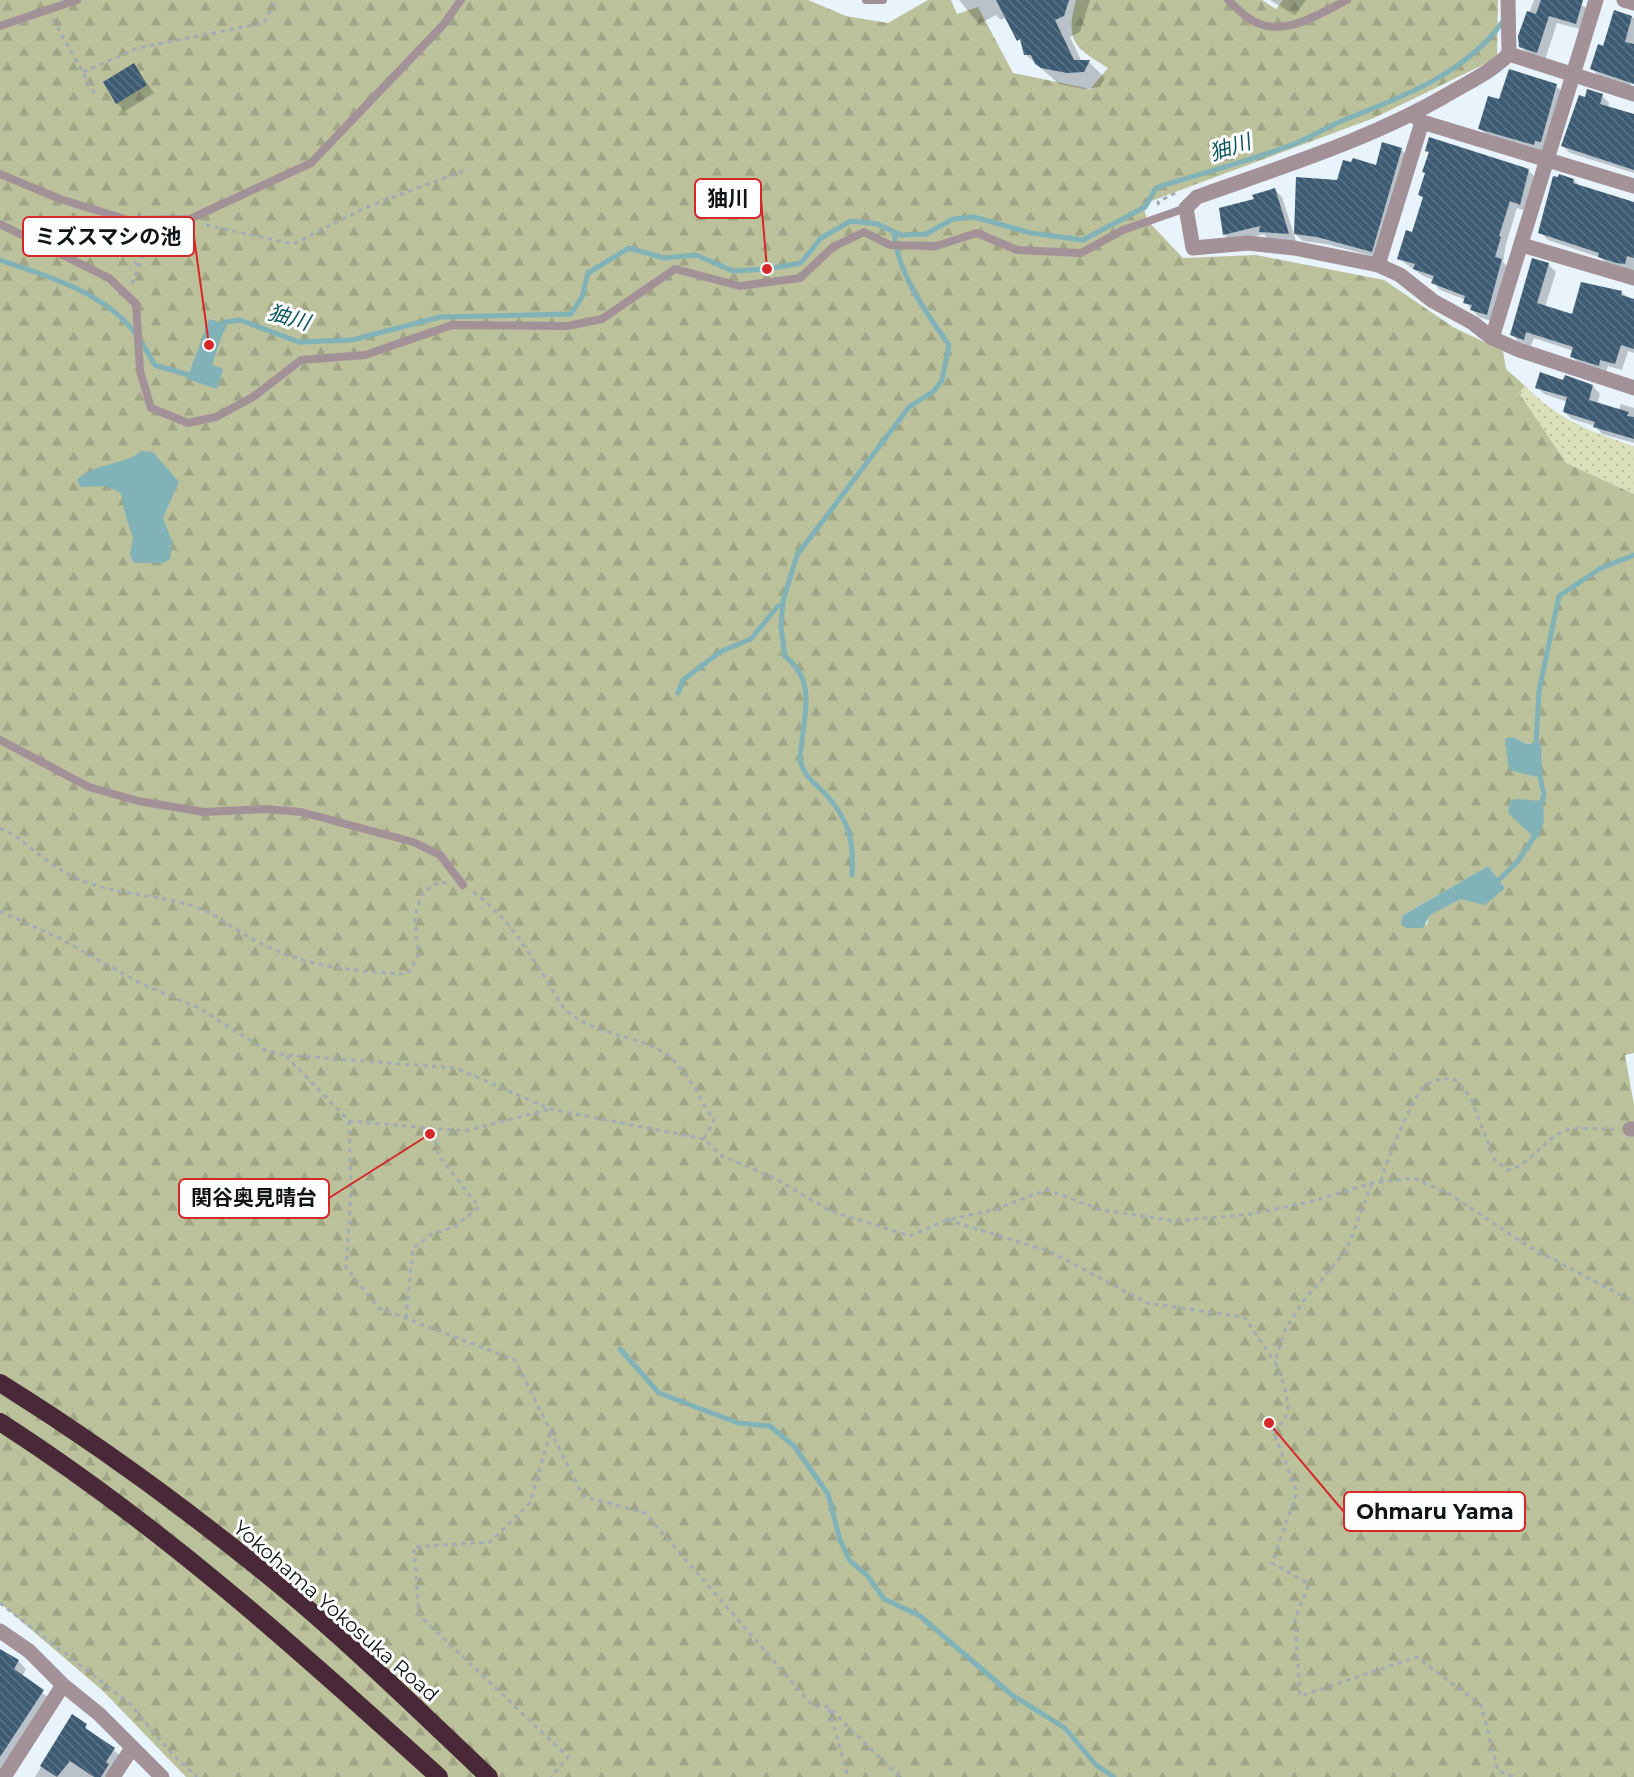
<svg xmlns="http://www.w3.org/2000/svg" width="1634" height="1777" font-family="Montserrat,'Noto Sans JP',sans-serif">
<defs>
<pattern id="green-dots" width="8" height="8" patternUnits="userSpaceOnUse" patternTransform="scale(1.5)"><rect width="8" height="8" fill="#dae1ba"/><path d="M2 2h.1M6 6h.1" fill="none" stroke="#bac09f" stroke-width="1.8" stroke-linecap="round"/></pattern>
<pattern id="forest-firs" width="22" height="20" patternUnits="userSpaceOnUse" patternTransform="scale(1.5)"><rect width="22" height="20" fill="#bac19b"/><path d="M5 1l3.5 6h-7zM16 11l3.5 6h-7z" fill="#9fa585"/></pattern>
<pattern id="building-back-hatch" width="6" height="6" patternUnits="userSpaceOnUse" patternTransform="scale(1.5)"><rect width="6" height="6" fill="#3d5c74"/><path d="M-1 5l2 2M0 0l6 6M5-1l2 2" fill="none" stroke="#5c7385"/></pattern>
</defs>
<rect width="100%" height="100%" fill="#e8f3fb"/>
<path fill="url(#green-dots)" d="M 1525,386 C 1560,420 1588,431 1634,446 L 1634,494 L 1566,463 L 1518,393 Z"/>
<path fill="url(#forest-firs)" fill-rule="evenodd" d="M 0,0 L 808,0 L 846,16 L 888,23 L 928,0 L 951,0 L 957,14 L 978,7 L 1013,73 L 1090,89 L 1108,68 C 1074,47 1065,41 1076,0 L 1262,0 L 1276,9 L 1283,0 L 1498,0 L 1497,58 L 1374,118 L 1143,204 L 1147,220 L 1183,258 L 1256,255 L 1384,280 L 1453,327 L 1503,351 L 1506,369 L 1525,386 L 1519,393 L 1566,463 L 1634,494 L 1634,1053 L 1625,1055 L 1634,1105 L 1634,1777 L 186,1777 L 103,1691 L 0,1603 ZM 1515,738 L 1527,744 L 1532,743 L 1509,769 ZM 1488,866 L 1505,888 L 1461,899 L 1429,915 L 1427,925 L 1403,915 Z"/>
<path fill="#81b2b8" d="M 209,319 L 226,324 L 212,365 L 223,369 L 217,389 L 187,379 Z
M 142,451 L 153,452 L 179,482 L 163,518 L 172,541 L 170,559 L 163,563 L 134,563 L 130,555 L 133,537 L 126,517 L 121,493 L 106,486 L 81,487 L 77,480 C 92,463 123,466 142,451 Z
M 1513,737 L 1527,744 L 1538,742 L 1541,745 L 1542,773 L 1537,777 L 1509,770 L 1505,739 Z
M 1515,799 L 1543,801 L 1544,820 L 1539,837 L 1535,838 L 1508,813 L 1510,801 Z
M 1488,866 L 1505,888 L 1485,905 L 1461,899 L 1430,915 L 1423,928 L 1407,928 L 1401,925 L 1403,915 Z"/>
<path fill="#0003" d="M 959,0 L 1090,0 L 1080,32 L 1070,37 L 1082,62 L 1089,62 L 1105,78 L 1100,87 L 1084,89 L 1059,84 L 1025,54 L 1023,45 L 1005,18 L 1001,20 L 996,15 L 979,24 Z
M 1270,0 L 1306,0 L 1295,15 Z
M 1534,0 L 1575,0 L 1590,11 L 1584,30 L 1557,23 L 1545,60 L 1528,54 L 1520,46 L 1520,36 Z
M 1615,12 L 1634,18 L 1634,84 L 1631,83 L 1630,86 L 1599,76 L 1592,69 L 1604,48 Z
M 134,65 L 154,93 L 125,111 L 117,103 Z
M 1556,86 L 1564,93 L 1542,151 L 1487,136 L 1480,128 L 1500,101 Z
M 1602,96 L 1609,103 L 1608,108 L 1634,115 L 1634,173 L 1570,153 L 1563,146 L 1586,99 Z
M 1401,149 L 1409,157 L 1380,258 L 1326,244 L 1303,241 L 1295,234 L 1338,182 L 1377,167 Z
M 1426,151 L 1528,170 L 1536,178 L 1527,211 L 1517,208 L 1506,244 L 1503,262 L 1509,268 L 1494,322 L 1479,317 L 1465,302 L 1466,300 L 1440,290 L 1433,282 L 1434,280 L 1423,276 L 1399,259 L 1413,233 L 1424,199 L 1420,195 L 1430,154 Z
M 1574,180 L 1581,187 L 1634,205 L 1634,272 L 1607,264 L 1601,258 L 1548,240 L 1540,232 Z
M 1274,189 L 1282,197 L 1296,241 L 1269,240 L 1264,234 L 1232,242 L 1224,234 L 1256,200 Z
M 1548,264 L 1556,272 L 1545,307 L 1573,316 L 1622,293 L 1634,301 L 1634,353 L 1628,351 L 1622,370 L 1608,366 L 1606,372 L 1579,364 L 1572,356 L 1574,351 L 1534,338 L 1531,346 L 1519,342 L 1512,335 Z
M 1564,381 L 1593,386 L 1600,394 L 1597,404 L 1619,410 L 1621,404 L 1634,408 L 1634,443 L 1602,434 L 1595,426 L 1572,419 L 1564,412 L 1568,402 L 1544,394 L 1537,387 Z
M 0,1653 L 18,1661 L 26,1669 L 22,1677 L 50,1699 L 0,1776 Z
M 72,1716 L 122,1757 L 113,1777 L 35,1777 Z"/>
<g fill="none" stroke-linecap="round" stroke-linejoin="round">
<path stroke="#81b2b8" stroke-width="5" d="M 0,260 C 45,275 100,291 132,329 C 141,339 147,353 155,365 L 195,377
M 222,330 L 225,322 L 240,320 L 299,342 L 352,340 L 440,317 L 571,314 L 582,297 L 588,273 L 629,248 L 664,258 L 696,255 L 733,271 L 767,269 L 801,263 L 821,238 L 851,221 L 877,224 L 901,235 L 926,234 L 953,219 L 974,217 L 1031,233 L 1083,240 L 1145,207 L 1156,188 C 1201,173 1248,162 1291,145 C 1311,138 1329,125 1349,118 C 1405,96 1468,72 1504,20
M 678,693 L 683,680 L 720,652 L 751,639 L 778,606 L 783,604
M 1536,743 L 1539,691 L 1559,596 L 1601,568 L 1634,555
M 1539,772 L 1544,795 L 1541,804
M 852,875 C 854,843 850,823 829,798 C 818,784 803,779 800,758 C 800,753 802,746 802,740 C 806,707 814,680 785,656 L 781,627 L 783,601 L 797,555 L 909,407 L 934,391 L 942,380 L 949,345 C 926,313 897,272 894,232
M 1496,883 L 1518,861 L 1534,837
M 620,1349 L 659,1393 L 738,1423 L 770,1426 L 794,1446 L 828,1494 L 840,1540 L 850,1561 L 867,1575 L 884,1599 L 920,1616 L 1012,1695 L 1065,1728 L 1096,1765 L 1114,1777"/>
</g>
<path fill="url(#building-back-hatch)" d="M 996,0 L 1069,0 L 1064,16 L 1055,20 L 1074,60 L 1090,60 L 1084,72 L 1067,73 L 1041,68 L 1035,64 L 1031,55 L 1024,55 L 1020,39 L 1017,41 Z
M 1541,0 L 1583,0 L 1576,24 L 1549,16 L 1537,53 L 1519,47 L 1518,36 L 1527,11 L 1536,14 Z
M 1614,10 L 1632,16 L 1625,42 L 1634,44 L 1634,84 L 1590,69 L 1598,44 L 1603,46 Z
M 134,63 L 147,85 L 116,104 L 103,82 Z
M 1509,69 L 1557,84 L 1541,142 L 1535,141 L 1534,145 L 1478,129 L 1488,96 L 1499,99 Z
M 1587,89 L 1603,94 L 1600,104 L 1634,114 L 1634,170 L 1561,146 L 1579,95 L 1585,97 Z
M 1429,137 L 1529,169 L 1520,205 L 1510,201 L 1499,236 L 1501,237 L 1495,257 L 1502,259 L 1487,315 L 1470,310 L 1472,305 L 1463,303 L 1465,296 L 1431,283 L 1434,276 L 1413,269 L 1415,264 L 1397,259 L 1406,230 L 1412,232 L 1423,197 L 1418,195 L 1425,173 L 1422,172 L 1429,152 L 1425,151 Z
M 1382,142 L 1402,148 L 1372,252 L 1317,237 L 1294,234 L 1296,177 L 1337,180 L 1343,160 L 1351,162 L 1353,158 L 1376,165 Z
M 1559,174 L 1574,179 L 1573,183 L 1634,202 L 1634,258 L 1627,256 L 1625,264 L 1616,263 L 1598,257 L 1599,253 L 1538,233 L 1553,176 L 1558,177 Z
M 1275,188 L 1289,234 L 1259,232 L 1260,226 L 1223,235 L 1219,208 L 1254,199 L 1252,195 Z
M 1532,258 L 1549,263 L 1537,303 L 1572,314 L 1581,282 L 1622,291 L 1621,295 L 1634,299 L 1634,349 L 1621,345 L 1615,364 L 1600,360 L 1599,366 L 1570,357 L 1573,347 L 1526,332 L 1524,340 L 1510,335 Z
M 1540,372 L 1563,380 L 1565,375 L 1593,385 L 1589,400 L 1629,412 L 1627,416 L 1634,417 L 1634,439 L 1593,427 L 1595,422 L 1563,412 L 1567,397 L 1535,388 Z
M 0,1649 L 19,1660 L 14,1669 L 44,1690 L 0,1757 Z
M 72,1714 L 87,1724 L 85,1728 L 115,1748 L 106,1762 L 109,1764 L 101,1777 L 94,1777 L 70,1761 L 57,1777 L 40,1766 Z"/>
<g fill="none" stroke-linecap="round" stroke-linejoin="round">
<path stroke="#a3acb2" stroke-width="3" stroke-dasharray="4.5 4.5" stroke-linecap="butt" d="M 53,19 L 97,98
M 83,72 L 138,48 L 264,23 L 276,0
M 1159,205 L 1158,202 L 1179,191
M 206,225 L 293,244 L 367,207 L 468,169
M 118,229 L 138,267
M 132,284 L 145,250 L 158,231
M 0,828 C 25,839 44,862 68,874 C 110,896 154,893 196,907 C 220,915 241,935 264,945 C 309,967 359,972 407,974 L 418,957 L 415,917 L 422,893 L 439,882 L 448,883
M 473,892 C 508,917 523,944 546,979 C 552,989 558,1001 566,1010 C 592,1035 636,1034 666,1054 C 688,1070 700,1099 714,1121 L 704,1139
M 0,911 L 57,937 L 142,984 L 199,1008 L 267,1051 L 285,1055 L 456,1068 L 550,1109 L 704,1139 L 722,1156 L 772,1177 L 831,1211 L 910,1236 L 946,1220 L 993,1210 L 1047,1190 L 1102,1210 L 1174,1221 L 1251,1214 L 1310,1202 L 1372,1183 L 1414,1178 L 1451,1195 L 1528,1246 L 1634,1302
M 286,1056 L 349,1121 L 465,1131 L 550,1109
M 349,1121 L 351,1191 L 346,1268 L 379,1308 L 515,1360 L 583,1496 L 645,1513 L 813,1706 L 828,1707 L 900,1777
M 1381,1181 C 1386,1163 1412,1096 1425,1086 C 1436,1078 1444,1078 1456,1080 L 1471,1098 L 1494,1159 L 1507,1170 C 1531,1166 1541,1141 1564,1131 C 1578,1126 1601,1130 1616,1129
M 1372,1183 L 1346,1251 L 1304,1300 L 1285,1330 L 1275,1362 L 1285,1387 L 1288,1407 L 1285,1420 L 1273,1431 L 1297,1492 L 1272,1563 L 1309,1584 L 1295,1619 L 1300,1696 L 1417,1657 L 1481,1705 L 1498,1771 L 1514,1777
M 947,1220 L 1049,1251 L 1147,1303 L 1244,1317 L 1275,1362
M 406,1318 L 413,1248 L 432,1234 L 456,1226 L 479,1207 L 438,1155 L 433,1128
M 550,1433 L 530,1503 L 490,1542 L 414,1547 L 419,1615 L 568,1757 L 551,1777
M 0,1603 L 129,1703 L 173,1755 L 197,1777
M 829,1709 L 848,1777"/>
<path stroke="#a39198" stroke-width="8" d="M 866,0 L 883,0
M 1228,0 C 1235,6 1242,14 1250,19 C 1281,40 1319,14 1347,0
M 0,26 L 77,0
M 0,174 L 60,199 L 128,220 L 190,219 L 311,163 L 443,25 L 461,0
M 0,224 L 109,278 L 136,304 L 140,371 L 151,408 L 188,423 L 216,417 L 253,397 L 301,360 L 365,355 L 452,325 L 567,326 L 602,319 L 675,269 L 740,286 L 800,278 L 833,247 L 864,232 L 890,245 L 936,246 L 977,233 L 1017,250 L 1081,253 L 1123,230 L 1186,208
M 0,740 L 89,787 L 138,801 L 204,812 L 264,809 L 301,812 L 413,842 L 440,855 L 463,885"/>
<path stroke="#a39198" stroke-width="15" d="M 1508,0 L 1509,54 C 1492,71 1473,80 1452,92 C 1372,139 1284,166 1197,197 L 1186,208 L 1193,248 L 1248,243 L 1294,248 L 1378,265 L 1400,275 L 1433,301 L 1473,323 L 1492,338 L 1519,350 L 1634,388
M 1624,0 L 1634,3
M 1509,54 L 1634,94
M 1413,115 L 1422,122 L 1634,186
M 1522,245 L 1634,278
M 1378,265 L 1422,122
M 1492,338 L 1596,0
M 1630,1129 L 1634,1129
M 0,1631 L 29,1651 L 63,1685 L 99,1714 L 162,1777
M 4,1777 L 63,1685
M 113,1777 L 132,1748"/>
<path stroke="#492938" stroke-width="18" d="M 0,1383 C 90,1439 177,1502 260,1569 C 340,1633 414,1706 489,1777
M 0,1422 C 159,1524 299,1650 439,1777"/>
</g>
<g text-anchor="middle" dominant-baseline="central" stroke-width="6" stroke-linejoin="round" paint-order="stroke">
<g font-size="20" fill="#101417" stroke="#fefefe">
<text transform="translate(336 1611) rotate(41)">Yokohama Yokosuka Road</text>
</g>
<g font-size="21" font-style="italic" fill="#0e565d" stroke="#fefefe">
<text transform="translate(1230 147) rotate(-18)">㹨川</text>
<text transform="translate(289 317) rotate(16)">㹨川</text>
</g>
</g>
<path fill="none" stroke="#d62828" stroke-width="2" d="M767 269L761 199M209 345L194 237M430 1134L329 1198M1269 1423L1344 1512"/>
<g fill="#d62828" stroke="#fefefe" stroke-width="2">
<circle cx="767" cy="269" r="6"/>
<circle cx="209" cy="345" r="6"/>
<circle cx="430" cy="1134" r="6"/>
<circle cx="1269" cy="1423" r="6"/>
</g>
<g fill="#fefefe" stroke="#d62828" stroke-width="2">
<rect x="695" y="179" width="66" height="39" rx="6"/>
<rect x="23" y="217" width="171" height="39" rx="6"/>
<rect x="179" y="1179" width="150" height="39" rx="6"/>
<rect x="1344" y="1492" width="181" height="39" rx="6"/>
</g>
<g font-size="21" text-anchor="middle" font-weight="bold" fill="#101417">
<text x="728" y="206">㹨川</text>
<text x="108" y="244">ミズスマシの池</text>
<text x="254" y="1205">関谷奥見晴台</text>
<text x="1435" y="1519">Ohmaru Yama</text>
</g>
</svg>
